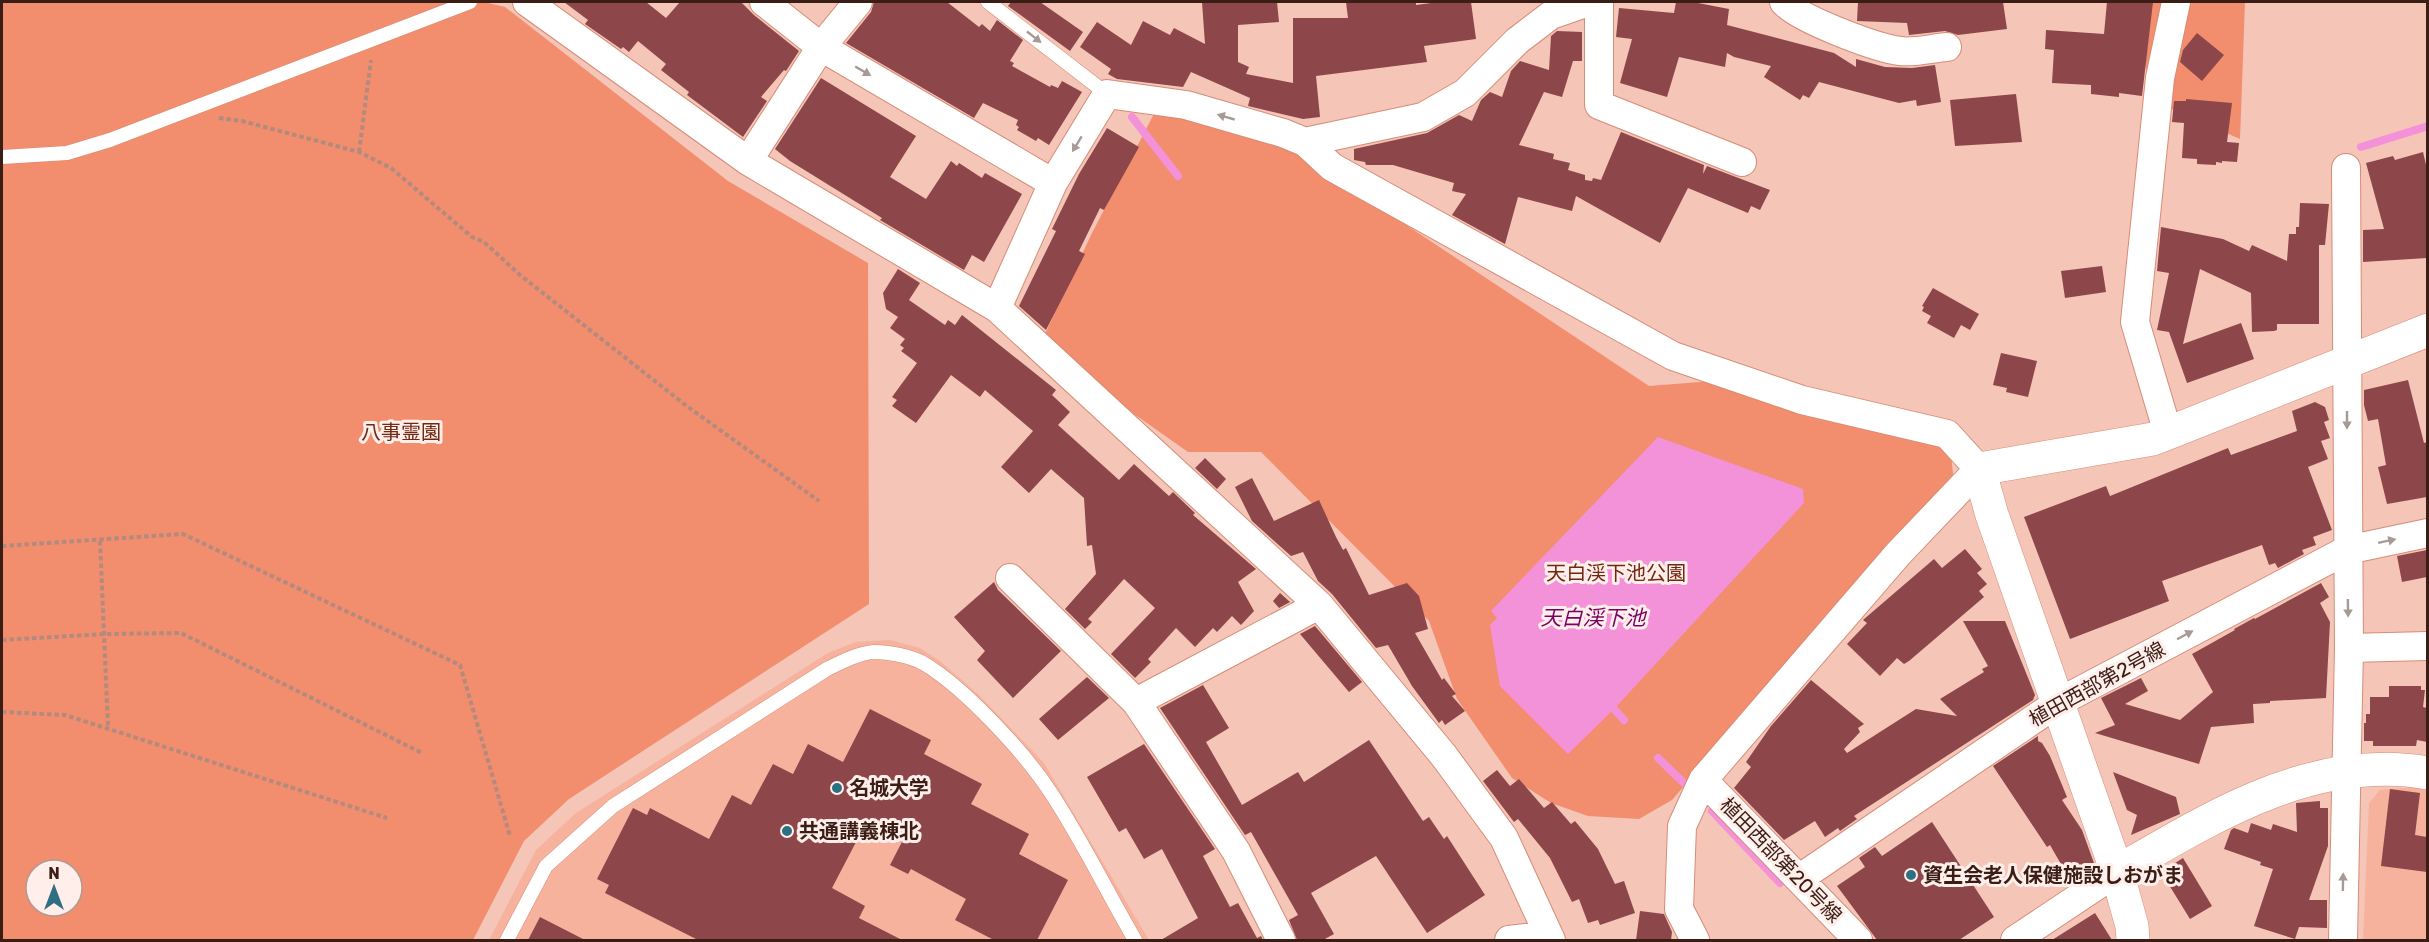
<svg xmlns="http://www.w3.org/2000/svg" width="2429" height="942" font-family="Rubik,'Noto Sans JP',sans-serif">
<rect width="100%" height="100%" fill="#f5c5b7"/>
<path fill="#f7b29e" d="M 890,640 L 920,648 L 940,661 L 978,694 L 1044,763 L 1149,940 L 489,940 L 536,850 L 576,813 L 828,653 L 856,642 Z
M 2427,786 L 2427,940 L 2363,940 L 2369,803 L 2380,790 Z"/>
<path fill="#f28d6e" fill-rule="evenodd" d="M 2,2 L 484,2 L 505,7 L 728,181 L 868,263 L 869,604 L 569,799 L 524,841 L 473,940 L 2,940 ZM 36,870 L 72,870 L 72,906 L 36,906 Z
M 2139,2 L 2245,2 L 2240,139 L 2149,99 Z
M 1156,110 L 1278,140 L 1649,386 L 1713,381 L 1935,441 L 1951,453 L 1953,475 L 1672,800 L 1639,819 L 1588,816 L 1551,803 L 1512,778 L 1457,699 L 1429,621 L 1261,452 L 1188,452 L 1039,347 L 1091,235 Z"/>
<path fill="#f392d9" d="M 1658,437 L 1803,489 L 1804,503 L 1614,709 L 1568,754 L 1500,686 L 1490,625 L 1497,618 L 1491,611 Z"/>
<g fill="none" stroke-linecap="round" stroke-linejoin="round">
<path stroke="#f392d9" stroke-width="8" d="M 1132,117 L 1178,176
M 2361,147 L 2428,126
M 1614,709 L 1624,720
M 1658,758 L 1684,783
M 1712,811 L 1780,883"/>
</g>
<path fill="#8d464a" d="M 564,2 L 646,2 L 666,18 L 680,2 L 741,2 L 754,15 L 799,51 L 786,71 L 784,70 L 761,97 L 767,101 L 743,137 L 687,95 L 689,92 L 661,70 L 666,64 L 638,41 L 629,52 L 623,47 L 621,49 L 585,24 L 588,20 Z
M 874,2 L 947,2 L 979,27 L 982,24 L 990,31 L 997,20 L 1023,40 L 1010,61 L 1014,63 L 1012,66 L 1050,87 L 1051,85 L 1058,88 L 1062,81 L 1082,92 L 1049,145 L 1038,138 L 1036,141 L 1017,130 L 1019,127 L 1016,125 L 1018,120 L 983,103 L 974,118 L 846,43 L 871,12 Z
M 1011,2 L 1040,2 L 1083,32 L 1070,51 L 1008,6 Z
M 1202,2 L 1277,2 L 1279,22 L 1238,25 L 1238,62 L 1249,67 L 1246,74 L 1293,83 L 1293,18 L 1348,18 L 1346,2 L 1416,2 L 1416,5 L 1439,2 L 1471,2 L 1476,39 L 1424,46 L 1427,62 L 1316,76 L 1320,117 L 1303,119 L 1248,106 L 1250,98 L 1191,72 L 1183,87 L 1117,79 L 1108,74 L 1111,69 L 1080,47 L 1097,22 L 1131,45 L 1143,21 L 1170,35 L 1174,28 L 1205,44 Z
M 1676,2 L 1693,2 L 1729,9 L 1727,25 L 1834,53 L 1856,67 L 1856,59 L 1885,67 L 1912,68 L 1935,65 L 1941,102 L 1917,106 L 1916,100 L 1899,103 L 1819,82 L 1809,98 L 1803,95 L 1800,100 L 1764,77 L 1771,66 L 1734,57 L 1727,53 L 1725,67 L 1679,57 L 1667,97 L 1620,83 L 1632,39 L 1616,37 L 1619,8 L 1674,13 Z
M 1858,2 L 2003,2 L 2007,29 L 1958,35 L 1945,31 L 1909,35 L 1907,23 L 1857,21 Z
M 2107,2 L 2153,2 L 2142,96 L 2119,93 L 2119,97 L 2091,94 L 2091,85 L 2052,83 L 2054,50 L 2045,49 L 2046,30 L 2104,34 Z
M 1557,31 L 1582,32 L 1582,61 L 1573,61 L 1562,97 L 1544,92 L 1519,145 L 1554,154 L 1553,159 L 1570,163 L 1568,170 L 1585,175 L 1585,180 L 1592,181 L 1593,178 L 1601,180 L 1621,132 L 1704,165 L 1703,174 L 1707,166 L 1770,190 L 1760,210 L 1751,206 L 1748,213 L 1688,188 L 1660,243 L 1576,196 L 1572,211 L 1518,197 L 1505,244 L 1452,215 L 1466,194 L 1452,191 L 1454,183 L 1393,165 L 1366,165 L 1365,162 L 1354,160 L 1354,149 L 1427,133 L 1459,115 L 1472,121 L 1481,100 L 1490,92 L 1502,97 L 1511,71 L 1520,61 L 1549,70 L 1551,36 Z
M 2197,33 L 2224,55 L 2202,81 L 2180,62 L 2183,50 Z
M 821,78 L 916,136 L 890,177 L 926,199 L 951,161 L 957,166 L 959,163 L 982,178 L 985,173 L 1022,194 L 984,262 L 972,255 L 964,270 L 880,220 L 882,218 L 790,161 L 775,149 Z
M 2016,94 L 2022,142 L 1955,146 L 1950,100 Z
M 2186,99 L 2232,103 L 2227,142 L 2239,143 L 2237,162 L 2222,161 L 2222,163 L 2216,162 L 2216,165 L 2197,164 L 2197,159 L 2182,158 L 2184,123 L 2172,122 L 2174,101 L 2186,101 Z
M 1107,128 L 1139,147 L 1104,210 L 1100,208 L 1079,251 L 1085,254 L 1046,330 L 1019,306 L 1056,231 L 1052,229 L 1079,174 Z
M 2423,152 L 2427,169 L 2427,258 L 2363,262 L 2363,230 L 2384,229 L 2366,163 L 2393,156 L 2395,160 Z
M 2300,203 L 2329,204 L 2325,245 L 2319,245 L 2319,324 L 2277,324 L 2277,330 L 2274,331 L 2252,332 L 2251,293 L 2200,269 L 2183,344 L 2241,323 L 2254,359 L 2187,383 L 2169,332 L 2157,330 L 2169,273 L 2157,271 L 2161,227 L 2223,239 L 2249,251 L 2252,245 L 2287,261 L 2289,234 L 2296,234 L 2296,227 L 2299,227 Z
M 2102,266 L 2106,292 L 2065,298 L 2061,271 Z
M 898,269 L 920,283 L 909,300 L 945,325 L 948,320 L 955,325 L 962,315 L 1056,390 L 1052,395 L 1070,412 L 1058,425 L 1119,480 L 1134,464 L 1169,496 L 1173,492 L 1195,513 L 1193,515 L 1256,569 L 1238,582 L 1254,611 L 1241,625 L 1232,616 L 1217,632 L 1213,628 L 1195,647 L 1176,628 L 1148,659 L 1151,662 L 1135,678 L 1111,654 L 1155,608 L 1124,579 L 1088,619 L 1092,622 L 1085,629 L 1065,609 L 1096,574 L 1092,545 L 1087,546 L 1084,498 L 1051,469 L 1029,493 L 1001,467 L 1033,431 L 985,390 L 980,397 L 951,375 L 916,423 L 892,406 L 897,400 L 892,397 L 917,363 L 901,351 L 904,348 L 900,345 L 905,339 L 890,328 L 898,317 L 886,309 L 883,293 Z
M 1933,288 L 1979,314 L 1970,330 L 1961,325 L 1954,338 L 1927,323 L 1931,316 L 1922,311 L 1924,307 L 1922,306 Z
M 2001,353 L 2037,361 L 2028,397 L 2006,392 L 2007,388 L 1993,385 Z
M 2408,380 L 2424,443 L 2427,442 L 2427,497 L 2387,504 L 2378,467 L 2386,465 L 2378,419 L 2368,421 L 2364,405 L 2364,390 Z
M 2315,402 L 2325,407 L 2329,420 L 2324,422 L 2330,438 L 2321,441 L 2328,459 L 2308,467 L 2332,530 L 2313,537 L 2316,545 L 2302,550 L 2304,554 L 2278,568 L 2275,563 L 2269,565 L 2262,545 L 2162,581 L 2169,601 L 2070,639 L 2024,517 L 2106,486 L 2110,496 L 2228,448 L 2231,455 L 2297,431 L 2292,411 Z
M 1205,458 L 1226,479 L 1217,489 L 1195,468 Z
M 1252,478 L 1274,521 L 1319,500 L 1336,537 L 1343,550 L 1346,548 L 1369,595 L 1407,583 L 1419,596 L 1428,629 L 1415,633 L 1442,680 L 1444,678 L 1456,694 L 1452,696 L 1465,711 L 1445,725 L 1442,720 L 1439,723 L 1412,686 L 1388,645 L 1376,648 L 1332,594 L 1318,581 L 1303,552 L 1291,556 L 1252,521 L 1235,487 Z
M 1965,549 L 1982,569 L 1977,573 L 1987,584 L 1979,591 L 1984,597 L 1909,661 L 1904,664 L 1897,658 L 1880,676 L 1847,644 L 1867,623 L 1863,620 L 1934,559 L 1942,568 Z
M 2427,550 L 2427,577 L 2402,582 L 2397,556 Z
M 994,582 L 998,590 L 1061,651 L 1013,698 L 977,660 L 985,651 L 954,617 Z
M 2321,583 L 2329,597 L 2320,603 L 2330,622 L 2326,698 L 2270,701 L 2270,703 L 2253,704 L 2254,723 L 2211,727 L 2199,764 L 2095,733 L 2115,725 L 2101,698 L 2141,678 L 2148,691 L 2125,704 L 2180,720 L 2213,692 L 2192,654 L 2235,630 L 2234,629 L 2254,618 L 2255,619 Z
M 1280,593 L 1290,602 L 1279,608 L 1273,601 Z
M 1963,621 L 2005,621 L 2035,695 L 2033,700 L 1854,816 L 1857,819 L 1840,831 L 1838,828 L 1825,837 L 1815,821 L 1784,840 L 1734,788 L 1751,767 L 1746,762 L 1771,726 L 1811,680 L 1864,724 L 1858,728 L 1860,732 L 1844,749 L 1847,753 L 1916,709 L 1957,716 L 1940,699 L 1984,672 L 1982,669 L 1988,666 Z
M 1315,626 L 1362,682 L 1349,692 L 1300,634 Z
M 1087,677 L 1109,698 L 1058,740 L 1039,719 Z
M 1203,685 L 1229,728 L 1206,742 L 1242,805 L 1298,772 L 1304,782 L 1369,740 L 1423,821 L 1429,817 L 1444,839 L 1447,836 L 1485,895 L 1427,933 L 1376,856 L 1311,893 L 1334,934 L 1323,940 L 1297,940 L 1289,920 L 1298,915 L 1251,832 L 1245,835 L 1160,708 Z
M 2389,686 L 2421,686 L 2421,690 L 2425,690 L 2423,707 L 2427,708 L 2427,742 L 2417,740 L 2416,746 L 2373,746 L 2373,741 L 2364,741 L 2364,723 L 2366,723 L 2366,714 L 2370,714 L 2370,697 L 2389,697 Z
M 870,709 L 931,740 L 924,754 L 982,784 L 971,804 L 1029,834 L 1019,854 L 1068,880 L 1037,940 L 994,940 L 955,920 L 966,899 L 911,869 L 908,874 L 890,865 L 903,840 L 867,821 L 832,888 L 865,906 L 859,918 L 902,940 L 698,940 L 605,893 L 609,885 L 597,879 L 633,808 L 647,815 L 650,808 L 709,839 L 732,795 L 751,805 L 773,764 L 793,774 L 808,744 L 843,762 Z
M 2038,736 L 2038,741 L 2042,743 L 2050,756 L 2067,797 L 2062,800 L 2082,830 L 2094,863 L 2069,878 L 2050,845 L 2047,847 L 1993,766 Z
M 1144,744 L 1215,849 L 1203,856 L 1230,907 L 1238,903 L 1257,938 L 1261,936 L 1263,940 L 1161,940 L 1198,918 L 1162,849 L 1144,859 L 1126,828 L 1119,832 L 1087,777 Z
M 1497,770 L 1510,786 L 1519,779 L 1544,808 L 1552,802 L 1571,824 L 1575,821 L 1598,849 L 1615,884 L 1624,881 L 1635,913 L 1600,925 L 1598,920 L 1588,923 L 1579,899 L 1572,902 L 1550,858 L 1518,819 L 1514,822 L 1483,781 Z
M 2113,772 L 2176,797 L 2180,814 L 2131,835 L 2137,815 L 2127,810 Z
M 2390,789 L 2420,793 L 2415,835 L 2427,837 L 2427,872 L 2381,866 Z
M 2320,801 L 2320,808 L 2328,808 L 2328,846 L 2309,900 L 2327,900 L 2327,928 L 2299,927 L 2295,939 L 2254,926 L 2273,869 L 2260,865 L 2261,862 L 2224,849 L 2231,830 L 2234,828 L 2248,833 L 2251,823 L 2271,830 L 2273,824 L 2297,832 L 2296,803 Z
M 1932,822 L 1994,917 L 1959,940 L 1877,940 L 1837,886 L 1865,867 L 1859,858 L 1875,847 L 1882,856 Z
M 2183,858 L 2212,906 L 2190,919 L 2161,872 Z
M 1640,911 L 1664,914 L 1672,932 L 1671,940 L 1636,940 Z
M 2095,913 L 2112,940 L 2052,940 Z
M 540,917 L 585,940 L 528,940 Z"/>
<g fill="none" stroke-linecap="round" stroke-linejoin="round">
<defs>
<path id="service" d="M 988,2 L 1107,94
M 2,157 L 67,153 L 110,140 L 470,2
M 507,940 L 546,866 L 613,806 L 827,669 C 841,662 858,653 874,652 C 889,652 910,656 923,663 C 964,687 1025,753 1051,793 C 1082,840 1107,892 1135,940"/>
<path id="minor" d="M 527,2 L 748,161 L 997,308 L 1319,605 L 1444,756 L 1504,838 L 1551,940
M 764,2 L 821,47 L 1053,183
M 1599,2 L 1599,105 L 1742,162
M 1784,2 C 1799,19 1876,48 1900,51 C 1915,53 1933,48 1947,47
M 1305,142 L 1423,117 L 1465,93 L 1517,41 L 1551,15 L 1588,2
M 748,161 L 821,47 L 858,2
M 997,308 L 1053,183 L 1107,94 L 1186,105 L 1283,133 L 1305,142 L 1332,167 L 1673,356 L 1802,400 L 1947,434 L 1979,469 L 1898,554 L 1703,780 L 1682,826 L 1679,909 L 1695,940
M 2168,433 L 2135,322 L 2160,78 L 2176,2
M 1010,578 L 1136,702 L 1236,851 L 1281,940
M 2349,648 L 2428,646
M 1136,702 L 1319,605
M 1703,780 L 1858,940
M 1800,878 L 2059,702 L 2347,550 L 2428,533
M 1509,940 L 1548,935
M 2015,940 L 2117,872
M 2343,940 L 2349,648 L 2346,168"/>
<path id="tertiary" d="M 2117,872 C 2212,817 2313,753 2428,773
M 2133,940 L 2132,926 L 2117,872 L 1992,515 L 1979,469 L 2153,439 L 2428,330"/>
</defs>
<use href="#service" stroke="#d68c75" stroke-width="15"/>
<use href="#minor" stroke="#d68c75" stroke-width="30"/>
<use href="#tertiary" stroke="#d68c75" stroke-width="34"/>
<path stroke="#b38a7e" stroke-width="4" stroke-dasharray="4.5 3" stroke-linecap="butt" d="M 219,118 L 242,121 L 359,152 L 391,168 L 472,237 L 484,242 L 520,275 L 688,407 L 819,501
M 359,152 L 371,60
M 100,541 L 108,727
M 2,546 L 183,534 L 460,665 L 510,836
M 2,640 L 105,634 L 181,633 L 422,753
M 2,712 L 65,715 L 387,818"/>
<use href="#service" stroke="#fff" stroke-width="14"/>
<use href="#minor" stroke="#fff" stroke-width="28"/>
<use href="#tertiary" stroke="#fff" stroke-width="33"/>
</g>
<defs><path id="oneway-solid" d="M-6-.8H1V-3.2L6.5 0L1 3.2V.8H-6Z" transform="scale(1.5)"/></defs>
<g fill="#a69996">
<use href="#oneway-solid" transform="translate(1034 37) rotate(38)"/>
<use href="#oneway-solid" transform="translate(863 71) rotate(30)"/>
<use href="#oneway-solid" transform="translate(1226 117) rotate(-164)"/>
<use href="#oneway-solid" transform="translate(1077 144) rotate(121)"/>
<use href="#oneway-solid" transform="translate(2347 420) rotate(90)"/>
<use href="#oneway-solid" transform="translate(2387 541) rotate(-12)"/>
<use href="#oneway-solid" transform="translate(2348 608) rotate(89)"/>
<use href="#oneway-solid" transform="translate(2185 635) rotate(-28)"/>
<use href="#oneway-solid" transform="translate(2343 882) rotate(-89)"/>
</g>
<g fill="#2d7081" stroke="#ffeee9" stroke-width="2">
<circle cx="837" cy="788" r="6"/>
<circle cx="787" cy="831" r="6"/>
<circle cx="1911" cy="875" r="6"/>
</g>
<g text-anchor="middle" dominant-baseline="central" stroke-width="6" stroke-linejoin="round" paint-order="stroke">
<g font-size="20" fill="#6f2913" stroke="#ffeee9">
<text x="401" y="432">八事霊園</text>
<text x="1616" y="573">天白渓下池公園</text>
</g>
<g font-size="20" fill="#3a1d15" stroke="#ffeee9">
<text transform="translate(2097 684) rotate(-29)">植田西部第2号線</text>
<text transform="translate(1781 860) rotate(46)">植田西部第20号線</text>
</g>
<g font-size="20" font-weight="bold" fill="#3a1d15" stroke="#ffeee9" text-anchor="start">
<text x="849" y="788">名城大学</text>
<text x="799" y="831">共通講義棟北</text>
<text x="1923" y="875">資生会老人保健施設しおがま</text>
</g>
<g font-size="21" font-style="italic" fill="#7a0066" stroke="#ffeee9">
<text x="1593" y="617">天白渓下池</text>
</g>
</g>
<rect width="2429" height="942" fill="none" stroke="#3a1d15" stroke-width="6"/>
<g transform="translate(54 888)"><circle r="28" fill="#ffeee9" stroke="#b09a94" stroke-width="1.5"/>
<path d="M0-4.5L10 22L0 15L-10 22Z" fill="#2d7081"/>
<text y="-9" font-size="16" font-weight="bold" text-anchor="middle" fill="#3a1d15">N</text>
</g>
</svg>
